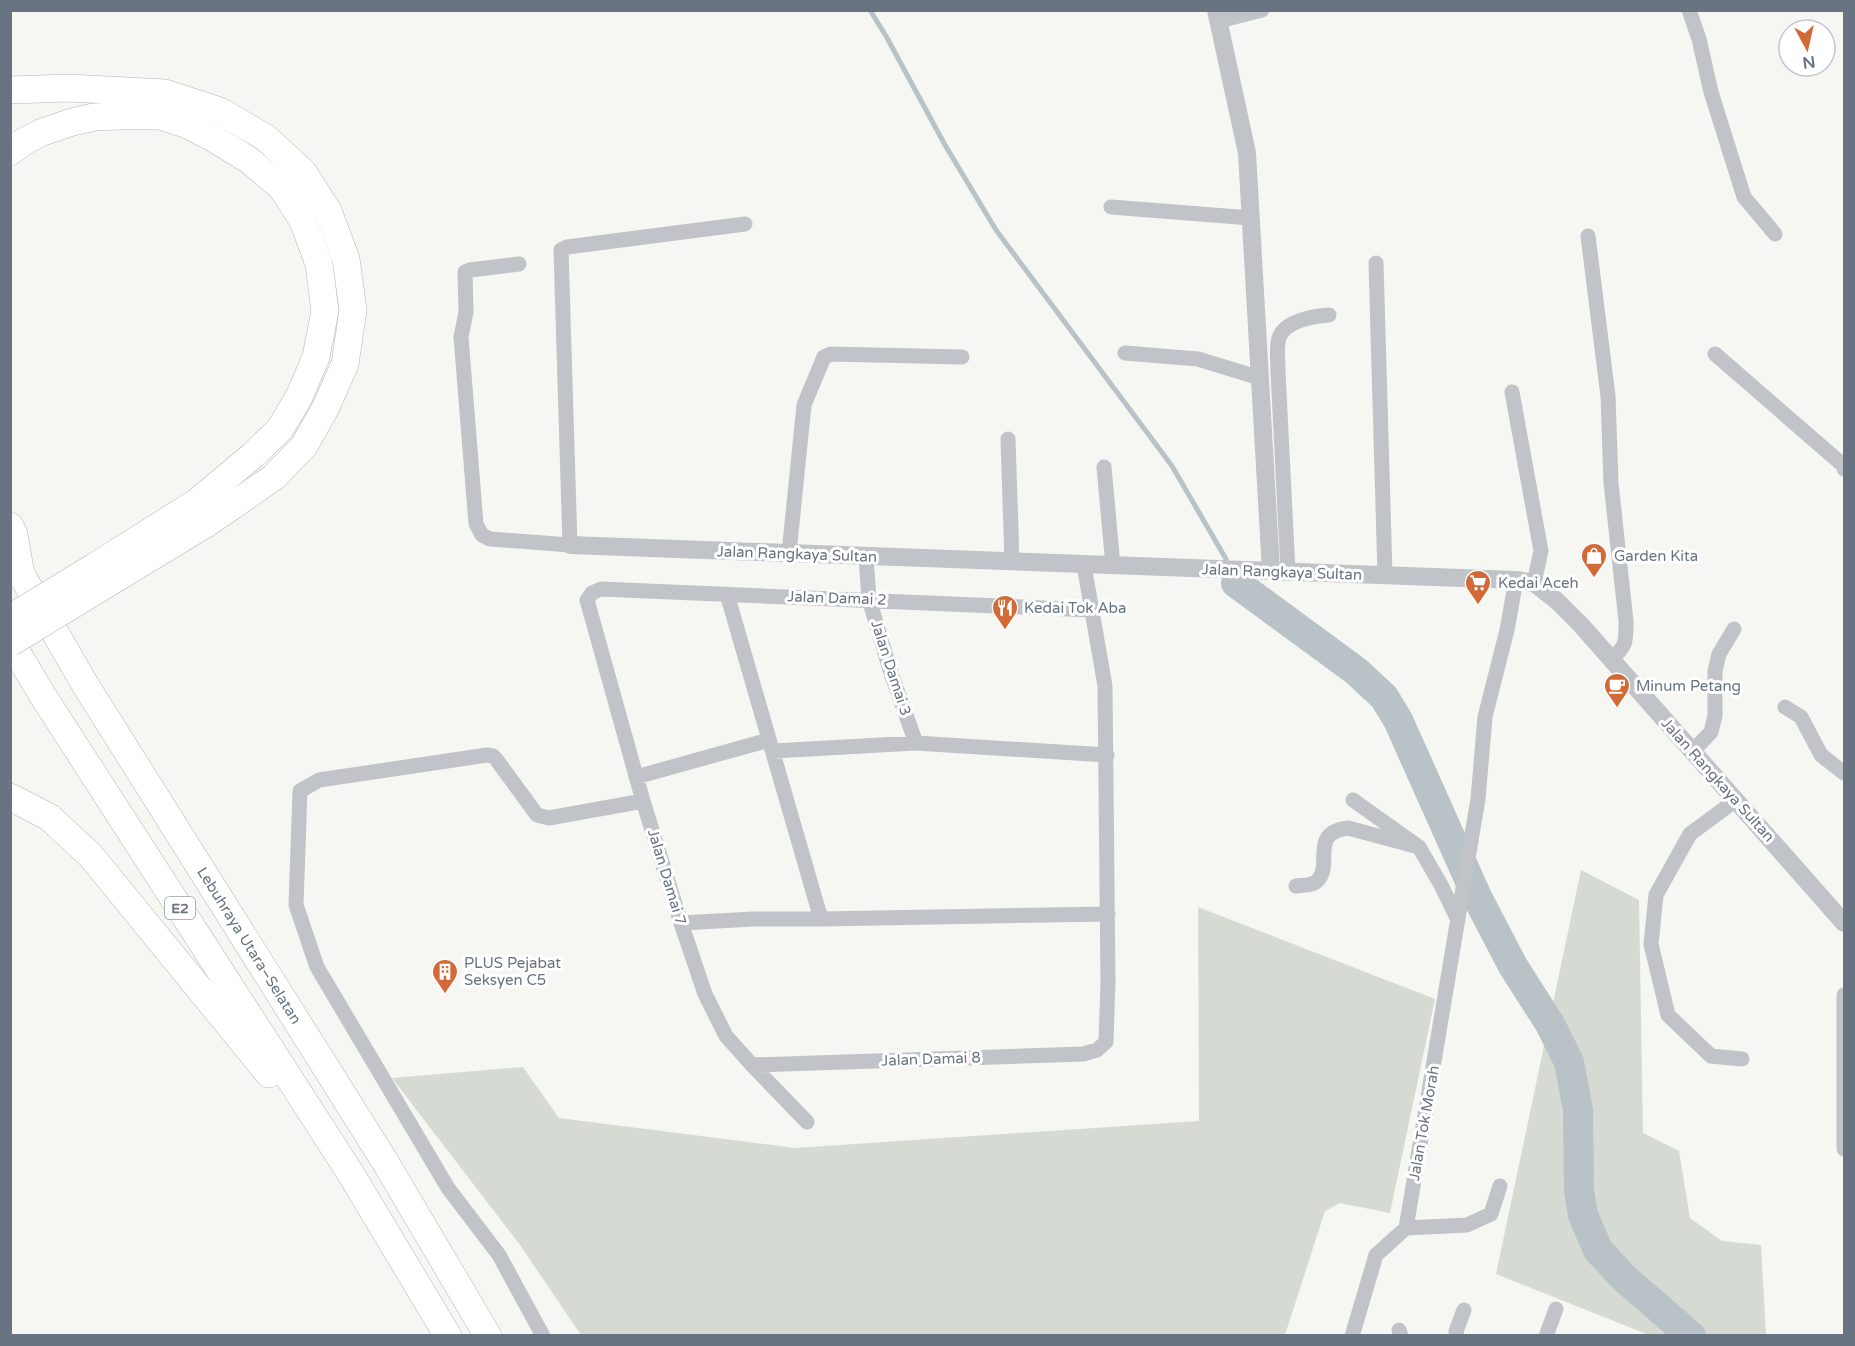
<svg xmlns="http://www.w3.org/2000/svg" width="1855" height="1346" font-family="'Varela Round',sans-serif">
<rect width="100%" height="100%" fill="#f6f6f3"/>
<path fill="#d5dbd3" d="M 1581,870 L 1639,900 L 1643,1133 L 1679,1151 L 1690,1218 L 1722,1241 L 1761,1245 L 1766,1335 L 1649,1335 L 1496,1274 Z
M 1198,907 L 1435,999 L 1390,1213 L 1340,1203 L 1325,1211 L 1285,1335 L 581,1335 L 520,1245 L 392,1078 L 523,1067 L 559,1118 L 795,1148 L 1199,1121 Z"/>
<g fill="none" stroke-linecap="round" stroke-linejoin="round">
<path stroke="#b9c2c7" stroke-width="5" d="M 870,10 L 886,36 L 945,145 L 996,230 L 1172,466 L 1226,559"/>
<path stroke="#b9c2c7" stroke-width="30" d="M 1236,583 L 1356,671 L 1384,697 L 1398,720 L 1478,899 L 1513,966 L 1550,1024 L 1569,1062 L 1578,1110 L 1579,1191 L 1583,1215 L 1598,1250 L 1624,1278 L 1691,1336"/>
<defs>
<g id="motorway">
<path d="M 10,90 L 69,88 L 165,93 L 220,111 L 266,138 L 303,172 L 328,211 L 346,259 L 353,310 L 345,364 L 325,409 L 304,446 L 274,477 L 209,522 L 105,585"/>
<path d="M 10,152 L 23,142 L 40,133 L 72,122 L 94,117 L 120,116 L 160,116 L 188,125 L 213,138 L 249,160 L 282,188 L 303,221 L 319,264 L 325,311 L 316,357 L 299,397 L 280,429 L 253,455 L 197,502 L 94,567"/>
<path d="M 10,526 L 14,535 L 20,569"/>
<path id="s1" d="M 10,555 L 86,686 L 384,1160 L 488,1336"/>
<path d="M 10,641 L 43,696 L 351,1174 L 448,1336"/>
<path d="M 10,797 L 49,817 L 91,856 L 269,1074"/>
</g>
</defs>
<use href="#motorway" stroke="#b3b6b9" stroke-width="28"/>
<path stroke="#c0c3c7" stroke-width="15" d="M 1689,10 L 1699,39 L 1711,92 L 1744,197 L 1775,234
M 1219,21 L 1262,10
M 1111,207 L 1251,218
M 1588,236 L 1608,396 L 1611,483 L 1626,621 C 1626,641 1627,646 1611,659
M 1376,263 L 1385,575
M 519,264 L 470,270 L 465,272 L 466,312 L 461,337 L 476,524 L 482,535 L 490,539 L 570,545 L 561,250 L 567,247 L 745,224
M 1125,353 L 1198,359 L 1260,378
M 1715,354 L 1844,466 L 1844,469
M 1512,392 L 1541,551 L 1534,583
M 1008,439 L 1012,562
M 1104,467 L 1113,566
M 789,553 L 804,405 L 824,357 L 831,354 L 962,357
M 866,557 L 869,599 L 891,673 L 916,743
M 1288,572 L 1278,372 C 1278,361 1276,348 1279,338 C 1284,321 1314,316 1329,315
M 727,594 L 821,919
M 1785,707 L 1801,717 L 1821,755 L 1844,773
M 773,751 L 916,743 L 1107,755
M 1693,751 L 1711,732 L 1715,716 L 1715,671 L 1719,654 L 1734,629
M 636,777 L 769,740
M 1353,800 L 1419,847 L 1441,885 L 1458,920
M 1736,800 L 1690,834 L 1656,895 L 1651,944 L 1668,1015 L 1711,1056 L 1742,1059
M 1296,886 C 1303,885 1313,886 1318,880 C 1333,863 1309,833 1348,828 L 1419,847
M 681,923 L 753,919 L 821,919 L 1108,914
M 1844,995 L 1844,1149
M 752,1065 L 1083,1054 L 1097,1050 L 1106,1042 L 1108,982 L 1105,686 L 1084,565
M 807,1122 L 752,1065 L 726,1036 L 705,994 L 681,923 L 643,801 L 587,600 L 592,593 L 601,589 L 1091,610
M 1406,1228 L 1467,1225 L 1491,1214 L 1500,1186
M 1399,1330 L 1401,1336
M 543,1336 L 499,1255 L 448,1188 L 317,967 L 296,905 L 300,791 L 319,780 L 487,755 L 493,756 L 496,759 L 537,815 L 549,818 L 643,801
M 1352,1336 L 1376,1255 L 1406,1228 L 1478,799 L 1485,717 L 1507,630 L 1516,580
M 1457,1336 L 1456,1331 L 1464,1310
M 1546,1336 L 1556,1309"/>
<path stroke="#c0c3c7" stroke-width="18" d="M 1216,10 L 1247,153 L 1271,571
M 570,545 L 1516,580 L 1534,583 L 1557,601 L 1581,625 L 1844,923"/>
<use href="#motorway" stroke="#fff" stroke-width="27"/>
<defs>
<path id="motorway-bridge" d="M 10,618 L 94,567
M 10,643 L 105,585"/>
</defs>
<use href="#motorway-bridge" stroke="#b3b6b9" stroke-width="28" stroke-linecap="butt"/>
<use href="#motorway-bridge" stroke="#fff" stroke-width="27"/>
</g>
<defs>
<symbol id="shop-pin" viewBox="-11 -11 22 30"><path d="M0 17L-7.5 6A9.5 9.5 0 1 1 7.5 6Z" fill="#d26a37" stroke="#fff"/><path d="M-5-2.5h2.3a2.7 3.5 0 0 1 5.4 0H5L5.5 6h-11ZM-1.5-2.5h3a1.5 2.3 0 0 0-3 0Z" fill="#fff"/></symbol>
<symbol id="supermarket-pin" viewBox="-11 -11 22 30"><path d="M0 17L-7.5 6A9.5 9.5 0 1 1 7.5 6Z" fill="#d26a37" stroke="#fff"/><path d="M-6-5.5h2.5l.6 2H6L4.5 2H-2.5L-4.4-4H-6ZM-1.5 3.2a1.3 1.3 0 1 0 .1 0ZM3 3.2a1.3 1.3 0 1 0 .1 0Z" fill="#fff"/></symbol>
<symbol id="restaurant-pin" viewBox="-11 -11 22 30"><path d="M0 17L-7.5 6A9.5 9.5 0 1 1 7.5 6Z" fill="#d26a37" stroke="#fff"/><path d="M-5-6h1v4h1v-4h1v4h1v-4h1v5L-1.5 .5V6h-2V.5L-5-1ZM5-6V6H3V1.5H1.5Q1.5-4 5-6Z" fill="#fff"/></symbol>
<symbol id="cafe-pin" viewBox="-11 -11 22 30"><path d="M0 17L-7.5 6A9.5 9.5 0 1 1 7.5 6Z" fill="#d26a37" stroke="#fff"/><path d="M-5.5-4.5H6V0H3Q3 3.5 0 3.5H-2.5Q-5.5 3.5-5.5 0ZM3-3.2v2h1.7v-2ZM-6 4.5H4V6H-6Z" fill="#fff"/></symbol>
<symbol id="building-pin" viewBox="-11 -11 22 30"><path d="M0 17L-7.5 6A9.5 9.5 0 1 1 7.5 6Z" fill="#d26a37" stroke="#fff"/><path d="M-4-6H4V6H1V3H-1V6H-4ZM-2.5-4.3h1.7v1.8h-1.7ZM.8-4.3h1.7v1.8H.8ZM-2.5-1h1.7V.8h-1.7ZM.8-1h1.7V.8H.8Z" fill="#fff"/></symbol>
</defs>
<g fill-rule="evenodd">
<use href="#shop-pin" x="1579" y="541" width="30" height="40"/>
<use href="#supermarket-pin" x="1463" y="568" width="30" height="40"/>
<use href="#restaurant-pin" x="990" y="593" width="30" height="40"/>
<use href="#cafe-pin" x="1602" y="671" width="30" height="40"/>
<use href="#building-pin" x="430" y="957" width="30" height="40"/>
</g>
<g text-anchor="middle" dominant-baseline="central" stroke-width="6" stroke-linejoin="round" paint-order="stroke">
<rect fill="#fff" stroke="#959ea7" stroke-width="1.5" x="165" y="897" width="30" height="22" rx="4.5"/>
<g font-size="14" font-weight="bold" fill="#687481">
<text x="180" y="908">E2</text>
</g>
<g font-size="15" fill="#687481" stroke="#fff">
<text transform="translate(797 554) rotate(2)">Jalan Rangkaya Sultan</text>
<text transform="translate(1282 572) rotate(2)">Jalan Rangkaya Sultan</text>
<text transform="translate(837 598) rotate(2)">Jalan Damai 2</text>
<text transform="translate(891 668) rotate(72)">Jalan Damai 3</text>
<text transform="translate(1718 780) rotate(48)">Jalan Rangkaya Sultan</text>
<text transform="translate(667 877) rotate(73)">Jalan Damai 7</text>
<text stroke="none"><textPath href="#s1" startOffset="458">Lebuhraya Utara–Selatan</textPath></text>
<text transform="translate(931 1059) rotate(-2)">Jalan Damai 8</text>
<text transform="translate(1424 1123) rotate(-80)">Jalan Tok Morah</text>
</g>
<g font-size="15" fill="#687481" stroke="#fff" text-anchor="start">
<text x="1614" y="556">Garden Kita</text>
<text x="1498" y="583">Kedai Aceh</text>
<text x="1024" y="608">Kedai Tok Aba</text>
<text x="1636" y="686">Minum Petang</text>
<text x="464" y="963">PLUS Pejabat<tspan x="464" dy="17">Seksyen C5</tspan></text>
</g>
</g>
<rect width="1855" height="1346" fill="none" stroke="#687481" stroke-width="24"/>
<g transform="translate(1807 48) rotate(172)"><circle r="28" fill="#ffffff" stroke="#c3c7cd" stroke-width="1.5"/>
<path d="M0-4.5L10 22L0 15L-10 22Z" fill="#d26a37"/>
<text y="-9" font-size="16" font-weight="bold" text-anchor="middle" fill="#687481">N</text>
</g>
</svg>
